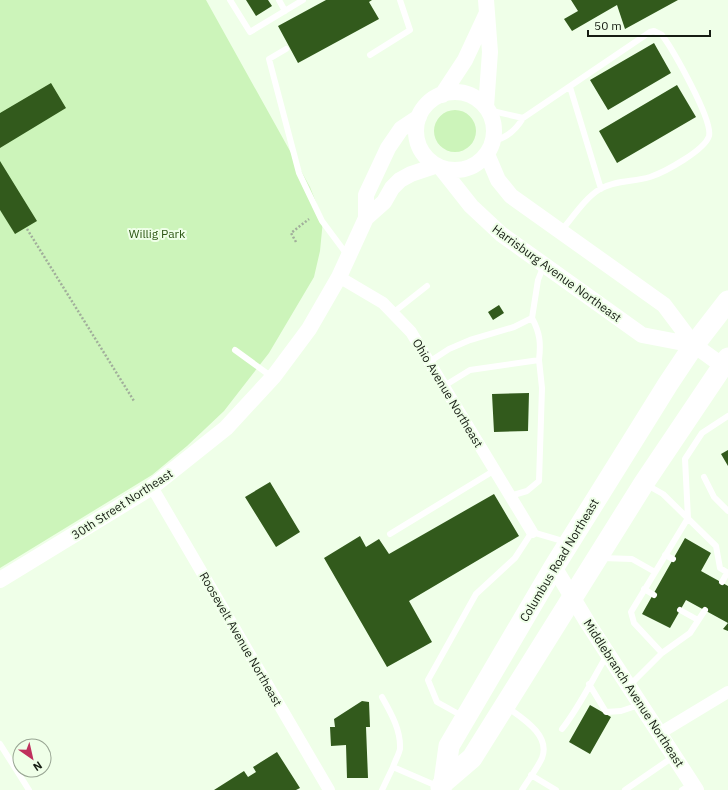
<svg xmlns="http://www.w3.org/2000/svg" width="728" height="790" font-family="'IBM Plex Sans',sans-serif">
<rect width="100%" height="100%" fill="#efffe8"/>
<path fill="#ccf4ba" d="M 0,0 L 206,0 L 310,187 L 323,220 L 320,251 L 314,277 L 269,353 L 224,411 L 187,446 L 152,475 L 0,568 Z
M434 131a21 21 0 1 1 42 0a21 21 0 1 1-42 0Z"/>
<path fill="#325a1c" d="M 246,0 L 268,0 L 272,6 L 256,16 Z
M 326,0 L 372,0 L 369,2 L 379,19 L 298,63 L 278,26 Z
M 571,0 L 678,0 L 625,29 L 617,5 L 572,31 L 564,19 L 578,11 Z
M 654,43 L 671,73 L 608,110 L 590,80 Z
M 51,83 L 66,108 L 0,148 L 0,113 Z
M 677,85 L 696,117 L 617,163 L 599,131 Z
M 0,161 L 37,221 L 15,234 L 0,210 Z
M 499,305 L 504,313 L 493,320 L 488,312 Z
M 529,393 L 528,431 L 494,432 L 492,394 Z
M 728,450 L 728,466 L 721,454 Z
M 270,482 L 300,532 L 276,547 L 245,497 Z
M 494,494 L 519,536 L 409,601 L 432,642 L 387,667 L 324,558 L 360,536 L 366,547 L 379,539 L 389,554 Z
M 685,538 L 711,553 L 701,571 L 728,586 L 728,631 L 723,629 L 728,623 L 686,600 L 670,628 L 642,614 Z
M 362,701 L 369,702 L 370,727 L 366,727 L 368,778 L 347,778 L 346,745 L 331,746 L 330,727 L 335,727 L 334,719 Z
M 590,705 L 611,717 L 590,754 L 569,742 Z
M 277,752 L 300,788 L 296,790 L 214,790 L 244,771 L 248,777 L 256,772 L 253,767 Z"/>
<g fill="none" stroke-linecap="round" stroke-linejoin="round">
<path stroke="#a1ae9b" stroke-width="2.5" stroke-dasharray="2 2" stroke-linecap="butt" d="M 27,229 L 134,401
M 296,242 L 291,233 L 309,219"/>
<path stroke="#fff" stroke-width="6" d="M 230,0 L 250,32 L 303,0
M 279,0 L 285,11
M 286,49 L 269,59 L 299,173 L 322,221 L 348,256
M 370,55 L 410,30 L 400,0
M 570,87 L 601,189
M 488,110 L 523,118
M 493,141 C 507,138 516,130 523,118 L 650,32 L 654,31 L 662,35 C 673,50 713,120 709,136 C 705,150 665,172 650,177 C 634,182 615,180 600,189 C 585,198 573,217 561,231
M 394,312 L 427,286
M 532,318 C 540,333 541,343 539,360
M 235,350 L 272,377
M 429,362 L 449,349 L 470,340 L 514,327 L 532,318 L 538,280 L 544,265
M 444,386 L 470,370 L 539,360 L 542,388 L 539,481 L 527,491 L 510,496
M 704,477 L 714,497 L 728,511
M 647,485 L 663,494 L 716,546 L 720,568 L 728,573
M 390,534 L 495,470
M 665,555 L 673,559
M 602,558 L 632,559 L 655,572
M 722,582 L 727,573
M 644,589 L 654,595
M 680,610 L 698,620
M 662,653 L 690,633 L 705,610
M 589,684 L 606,712 L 621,711 L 639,705
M 629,686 L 662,653 L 634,623 L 631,612 L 688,518 L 685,459 L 702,433 L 728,416
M 382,697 C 391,713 401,730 400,749 C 399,754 395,761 393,767 L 437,786
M 507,707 C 522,718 551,735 542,758 C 537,769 528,780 522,790
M 464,717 L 437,702 L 428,680 L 476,594 L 515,558 L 532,532 L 566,542
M 562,729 C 580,706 592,680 607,655
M 0,744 L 29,790
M 531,775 L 556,790
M 382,790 L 393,767
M 625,790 L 673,757
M 682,790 L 692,784"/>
<path stroke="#fff" stroke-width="12" d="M 339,277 L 383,303 L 411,332 L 532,532
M 152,487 L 329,790
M 660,733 L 728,692"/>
<path stroke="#fff" stroke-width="16" d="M 486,0 L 490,52 L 486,107
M416 131a39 39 0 1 1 78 0a39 39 0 1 1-78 0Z
M 442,95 L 465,60 L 486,15
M 487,154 L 498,180 L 511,196 L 664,305 L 694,345 L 723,366
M 441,168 L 471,206 L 501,234 L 642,335 L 694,345
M 366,218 L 366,195 L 388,148 L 401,129 L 419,117
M 554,567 L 589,625 L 696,790
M 0,580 L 152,487 L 226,428 L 274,376 L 309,329 L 339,277 L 366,218 L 384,202 L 392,188 L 400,180 L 411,174 L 435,166"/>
<path stroke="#fff" stroke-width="21" d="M 444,782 L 449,746 L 554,567 L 668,384 L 694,345 L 728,301
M 441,787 L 444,782 L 472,758 L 644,483 L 728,358"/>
</g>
<g text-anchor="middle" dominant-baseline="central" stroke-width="4" stroke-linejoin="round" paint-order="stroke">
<g font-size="12" fill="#2d5715" stroke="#efffe8">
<text x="157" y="233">Willig Park</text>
</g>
<g font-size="12" fill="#161d13" stroke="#efffe8">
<text transform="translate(557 273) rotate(36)">Harrisburg Avenue Northeast</text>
<text transform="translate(448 393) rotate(59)">Ohio Avenue Northeast</text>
<text transform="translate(122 504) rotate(-33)">30th Street Northeast</text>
<text transform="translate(559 560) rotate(-59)">Columbus Road Northeast</text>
<text transform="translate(241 639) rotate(60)">Roosevelt Avenue Northeast</text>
<text transform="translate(634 693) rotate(57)">Middlebranch Avenue Northeast</text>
</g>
</g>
<g transform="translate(32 758) rotate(146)"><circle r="19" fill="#efffe8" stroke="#98a593"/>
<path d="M0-3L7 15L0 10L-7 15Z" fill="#bf305d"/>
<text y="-6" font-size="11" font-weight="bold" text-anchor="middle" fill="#161d13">N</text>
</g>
<path d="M588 30v6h122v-6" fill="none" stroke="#161d13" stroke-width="2"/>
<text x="594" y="30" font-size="12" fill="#161d13" stroke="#efffe8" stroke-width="3" paint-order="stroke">50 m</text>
</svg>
